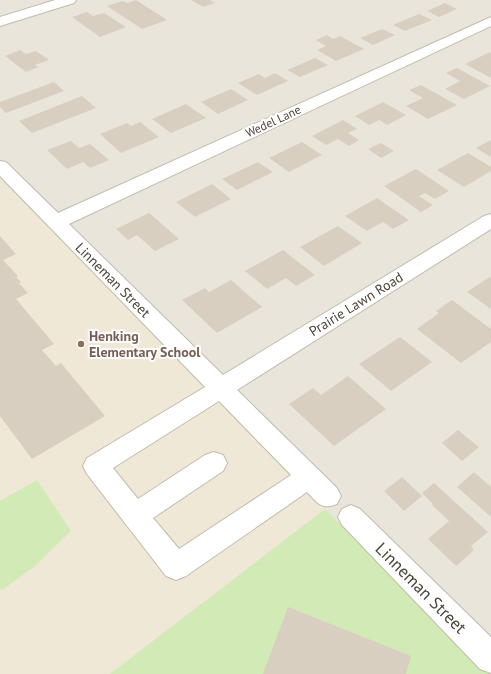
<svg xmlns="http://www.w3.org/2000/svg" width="491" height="674" font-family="'PT Sans',sans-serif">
<rect width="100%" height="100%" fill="#f6f3ec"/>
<path fill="#eae5da" d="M 0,0 L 491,0 L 491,674 L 0,674 Z"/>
<path fill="#efe8d6" d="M 0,179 L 325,509 L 110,674 L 0,674 Z"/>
<path fill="#d2eab5" d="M 37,480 L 71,531 L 35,566 L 2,590 L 0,589 L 0,501 Z
M 325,509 L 488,674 L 110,674 Z"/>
<path fill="#d8cfc1" d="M 136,0 L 167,20 L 142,29 L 107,6 L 123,1 L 127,3 Z
M 191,0 L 210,0 L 215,3 L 203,7 Z
M 445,3 L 457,9 L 439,17 L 427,11 Z
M 87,12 L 93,16 L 104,13 L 126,27 L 100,37 L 72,17 Z
M 419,14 L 432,20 L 405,31 L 393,25 Z
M 382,29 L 395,35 L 373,45 L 360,38 Z
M 327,35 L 333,39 L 340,36 L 364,49 L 336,61 L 317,50 L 326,46 L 316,40 Z
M 20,50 L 26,54 L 36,51 L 49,60 L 35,65 L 38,67 L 26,72 L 5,56 Z
M 490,52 L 491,53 L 491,78 L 465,64 Z
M 315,58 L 328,65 L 300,77 L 287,70 Z
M 457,68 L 490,86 L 464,99 L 445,89 L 460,81 L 446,73 Z
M 275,73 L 288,81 L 257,95 L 238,83 L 259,74 L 265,78 Z
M 54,82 L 64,91 L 6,113 L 0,107 L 0,102 Z
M 421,85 L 457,105 L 428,119 L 406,106 L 423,98 L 409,90 Z
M 231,89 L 248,100 L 218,114 L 201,102 Z
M 82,96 L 96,108 L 32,133 L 19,121 Z
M 383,102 L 406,115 L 387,125 L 379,120 L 369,125 L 355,116 Z
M 186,104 L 206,118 L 171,133 L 152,119 Z
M 343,120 L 357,129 L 348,133 L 359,140 L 349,146 L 338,139 L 326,145 L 312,136 Z
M 140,122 L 159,137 L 121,153 L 100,134 L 127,123 L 131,126 Z
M 491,140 L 491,157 L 476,148 Z
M 71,141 L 79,148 L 90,144 L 109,160 L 90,168 L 83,162 L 67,169 L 47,150 Z
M 302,142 L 322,155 L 289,172 L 269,158 Z
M 381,143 L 394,151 L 381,158 L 368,149 Z
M 468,153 L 491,167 L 491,171 L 464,187 L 437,170 Z
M 258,162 L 273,172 L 237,190 L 222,179 Z
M 416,169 L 449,191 L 435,199 L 425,193 L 419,196 L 433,205 L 421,212 L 384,186 Z
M 212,184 L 231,199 L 195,217 L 176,202 Z
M 377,198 L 409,220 L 393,229 L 383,222 L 367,231 L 345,216 Z
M 149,213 L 179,239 L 155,251 L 137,235 L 128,240 L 116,229 Z
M 338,226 L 362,243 L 324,266 L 300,247 Z
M 0,236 L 16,254 L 3,260 L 18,276 L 16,277 L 21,282 L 19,283 L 28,293 L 16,299 L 54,344 L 42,350 L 56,366 L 61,363 L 105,416 L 32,459 L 0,416 Z
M 283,250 L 315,275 L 296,286 L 286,278 L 267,289 L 245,271 Z
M 491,276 L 491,309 L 467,292 Z
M 231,280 L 262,307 L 217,333 L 182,300 L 205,288 L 209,292 Z
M 452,300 L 491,329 L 491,342 L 461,363 L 417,329 L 439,313 L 436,311 Z
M 400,337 L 432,362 L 391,391 L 359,364 Z
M 348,376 L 386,409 L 334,446 L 289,404 L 313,388 L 321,395 Z
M 458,430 L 479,447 L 462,461 L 442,443 Z
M 474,472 L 491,487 L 491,517 L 457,487 Z
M 402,477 L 422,496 L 404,511 L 384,491 Z
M 434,483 L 488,532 L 471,546 L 474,550 L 456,566 L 428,539 L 449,521 L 432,505 L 433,504 L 422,493 Z
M 288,607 L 411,656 L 406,674 L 263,674 Z"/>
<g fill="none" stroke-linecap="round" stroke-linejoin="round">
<defs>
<path id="minor" d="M 55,0 L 76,0 L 74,3 L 0,26 L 0,17 Z
M 491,17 L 491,26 L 69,224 L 223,375 L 484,216 L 491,214 L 491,229 L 237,390 L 337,488 L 341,496 L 337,504 C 321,510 318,503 307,492 L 186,576 L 176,580 L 166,576 L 87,474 L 83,466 L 87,458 L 205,387 L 0,176 L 0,161 L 6,162 L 58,213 ZM 219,401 L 291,475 L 179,549 L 153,518 L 223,471 L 227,463 L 223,455 L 214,452 L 205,455 L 138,499 L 113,468 Z
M 351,505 L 360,509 L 491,637 L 491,673 L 480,669 L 342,525 L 338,517 L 342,509 Z"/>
</defs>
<use href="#minor" stroke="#c2bbae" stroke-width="2"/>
<use href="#minor" fill="#fff" fill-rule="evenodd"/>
</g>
<circle fill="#8d6e63" stroke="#fff" stroke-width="1.5" cx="81" cy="344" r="4"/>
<g text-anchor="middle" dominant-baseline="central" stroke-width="4" stroke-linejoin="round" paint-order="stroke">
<g font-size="12" fill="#4b4439" stroke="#fff">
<text transform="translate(273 121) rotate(-25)">Wedel Lane</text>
</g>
<g font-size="14" fill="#4b4439" stroke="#fff">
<text transform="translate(113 280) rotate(45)">Linneman Street</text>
<text transform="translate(356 304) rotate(-32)">Prairie Lawn Road</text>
</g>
<g font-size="14" font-weight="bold" fill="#785e54" stroke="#fff" text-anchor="start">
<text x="89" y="336">Henking<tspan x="89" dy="16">Elementary School</tspan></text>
</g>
<g font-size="17" fill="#4b4439" stroke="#fff">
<text transform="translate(421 588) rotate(45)">Linneman Street</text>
</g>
</g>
</svg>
